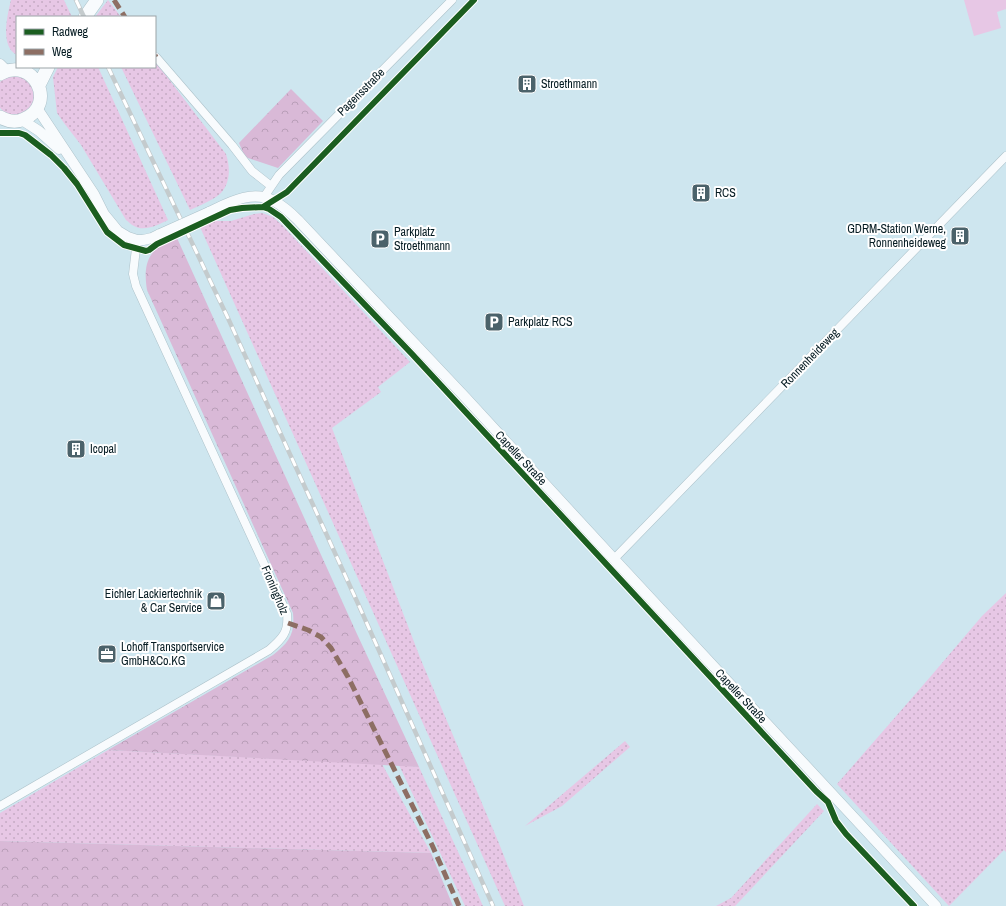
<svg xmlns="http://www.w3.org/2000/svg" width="1006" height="906" font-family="'Archivo Narrow',sans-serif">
<defs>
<pattern id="grass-dots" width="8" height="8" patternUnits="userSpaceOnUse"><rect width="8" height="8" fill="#e7c7e5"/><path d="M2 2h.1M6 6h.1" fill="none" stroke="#c5aac4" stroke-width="1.8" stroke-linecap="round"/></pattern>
<pattern id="forest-crowns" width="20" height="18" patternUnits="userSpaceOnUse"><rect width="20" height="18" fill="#d9b9d7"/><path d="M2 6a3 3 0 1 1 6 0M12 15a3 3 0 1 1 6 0" fill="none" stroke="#b99eb8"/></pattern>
</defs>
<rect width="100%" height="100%" fill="#cee6ef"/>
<path fill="url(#grass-dots)" d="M 11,0 L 64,0 L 72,17 L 17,17 L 17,55 C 0,47 7,16 11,0 Z
M 108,0 L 121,17 L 95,17 Z
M 155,61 L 226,154 C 230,166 231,182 221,193 C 215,199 199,206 190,210 L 121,67 L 155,67 Z
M 58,67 L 98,67 L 168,220 C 158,225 144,232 134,226 C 131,225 128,221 126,220 L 81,145 L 64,123 L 57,113 L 53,77 Z
M 17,75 L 31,82 L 36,98 L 27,112 L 16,116 L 10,115 L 4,112 L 0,108 L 0,82 L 5,77 Z
M 262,213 L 273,217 L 282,225 L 410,362 L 378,387 L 381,392 L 332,428 L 421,660 L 498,841 L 524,906 L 505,906 L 200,227 L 213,221 L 231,221 L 254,214 Z
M 1006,593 L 1006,852 L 1004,850 L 949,906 L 837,784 L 931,676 L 982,616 Z
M 625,741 L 630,747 L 562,806 L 525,826 Z
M 108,750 L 382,764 L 431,853 L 0,841 L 0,813 Z
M 399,765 L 419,767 L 483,906 L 465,906 Z
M 817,804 L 824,811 L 738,903 L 735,906 L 716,906 L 731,898 Z"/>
<path fill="url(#forest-crowns)" d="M 291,89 L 323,121 L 278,168 L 245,157 L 239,143 Z
M 177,238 L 357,634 L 419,767 L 108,750 L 273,655 C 289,642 295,635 293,613 L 147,290 C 145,277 144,262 154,251 C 160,245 170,241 177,238 Z
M 0,841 L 431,853 L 453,906 L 0,906 Z"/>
<path fill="#e7c7e5" d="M 964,0 L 1006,0 L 1006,9 L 997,12 L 1001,28 L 974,36 Z"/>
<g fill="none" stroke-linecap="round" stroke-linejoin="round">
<defs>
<path id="minor" d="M 156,57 L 232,145 L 252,171 L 271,186
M 264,197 L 279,175 L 452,0
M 614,559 L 1006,156
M 0,806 L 269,650 C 282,639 289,632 287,614 L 136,286 L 133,274 L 137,240"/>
<path id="tertiary" d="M 0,64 L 6,70
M 37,108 L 94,194 L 104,214 L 118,231 L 128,237 L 137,240 L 143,240 L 152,238 L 160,234
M 22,120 L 39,131 L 59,149
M 209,212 C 228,203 252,189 274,201 C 283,206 291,213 298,220 L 465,397 L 614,559 L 936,906"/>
<path id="primary" d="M 85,17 L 97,0
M 0,74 C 34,55 58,105 24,119 C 16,123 7,121 0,117
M 39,85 L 48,67"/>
</defs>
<use href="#minor" stroke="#adc2ca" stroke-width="9"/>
<use href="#tertiary" stroke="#adc2ca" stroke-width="11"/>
<use href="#primary" stroke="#adc2ca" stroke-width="14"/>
<use href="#minor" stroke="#f8fbfd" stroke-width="8"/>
<use href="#tertiary" stroke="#f8fbfd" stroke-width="10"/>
<use href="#primary" stroke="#f8fbfd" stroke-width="13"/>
<defs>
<path id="rail" d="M 76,0 L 84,17
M 108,67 L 227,316 L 360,608 L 493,906"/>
</defs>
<use href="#rail" stroke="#c4cbcd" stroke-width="4.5"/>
<use href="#rail" stroke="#fff" stroke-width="3" stroke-dasharray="9" stroke-linecap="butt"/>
<defs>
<path id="tertiary-bridge" d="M 160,234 L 209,212"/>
</defs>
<use href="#tertiary-bridge" stroke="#adc2ca" stroke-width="11" stroke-linecap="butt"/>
<use href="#tertiary-bridge" stroke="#f8fbfd" stroke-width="10"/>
<path stroke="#8d6e63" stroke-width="5" stroke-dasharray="10 5" stroke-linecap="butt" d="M 114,0 L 125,17
M 155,55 L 156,57
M 288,623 L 308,630 L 321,637 L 331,648 L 348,677 L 432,845 L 459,906"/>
<defs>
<path id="cycleway" d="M 0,133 L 19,133 L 25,135 L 51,155 L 64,168 L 77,184 L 107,232 L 124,245 L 146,251 L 149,250 L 157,244 L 230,210 L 242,208 L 263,207 L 287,192 L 474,0
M 263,207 L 269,209 L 281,217 L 412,354 L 816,791 L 828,802 L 836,821 L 846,834 L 914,906"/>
</defs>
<use href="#cycleway" stroke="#fff" stroke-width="8"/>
<use href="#cycleway" stroke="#1b5e20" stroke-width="6"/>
</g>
<defs>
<symbol id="building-square" viewBox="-11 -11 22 22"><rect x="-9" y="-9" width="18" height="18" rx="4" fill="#4b626a" stroke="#fff"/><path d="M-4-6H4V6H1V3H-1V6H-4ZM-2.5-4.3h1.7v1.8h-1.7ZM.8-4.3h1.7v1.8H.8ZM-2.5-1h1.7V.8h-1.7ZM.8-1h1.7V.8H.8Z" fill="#fff"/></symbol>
<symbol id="parking-square" viewBox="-11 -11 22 22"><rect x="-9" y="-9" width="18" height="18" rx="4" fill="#4b626a" stroke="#fff"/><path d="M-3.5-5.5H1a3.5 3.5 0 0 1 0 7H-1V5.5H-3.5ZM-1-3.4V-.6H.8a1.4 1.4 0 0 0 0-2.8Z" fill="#fff"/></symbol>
<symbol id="shop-square" viewBox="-11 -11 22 22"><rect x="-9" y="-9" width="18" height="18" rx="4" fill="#4b626a" stroke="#fff"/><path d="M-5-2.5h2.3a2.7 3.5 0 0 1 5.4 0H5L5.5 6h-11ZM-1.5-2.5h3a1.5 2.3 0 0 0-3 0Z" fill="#fff"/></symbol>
<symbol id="office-square" viewBox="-11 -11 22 22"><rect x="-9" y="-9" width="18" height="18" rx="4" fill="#4b626a" stroke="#fff"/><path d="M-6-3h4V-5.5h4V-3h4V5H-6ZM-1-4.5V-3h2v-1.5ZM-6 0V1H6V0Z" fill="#fff"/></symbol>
</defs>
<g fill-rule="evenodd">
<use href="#building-square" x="516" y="73" width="22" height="22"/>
<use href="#building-square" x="690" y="182" width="22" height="22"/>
<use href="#building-square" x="949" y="225" width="22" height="22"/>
<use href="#parking-square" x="369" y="228" width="22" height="22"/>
<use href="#parking-square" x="483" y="311" width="22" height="22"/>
<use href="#building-square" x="65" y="438" width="22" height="22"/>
<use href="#shop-square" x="205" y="590" width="22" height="22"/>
<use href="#office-square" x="96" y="643" width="22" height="22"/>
</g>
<g text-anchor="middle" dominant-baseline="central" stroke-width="4" stroke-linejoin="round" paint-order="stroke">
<g font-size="12" fill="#051b22" stroke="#fff" text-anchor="start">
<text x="541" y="84">Stroethmann</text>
<text x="715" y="193">RCS</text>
<text x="946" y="229" text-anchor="end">GDRM-Station Werne,<tspan x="946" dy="14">Ronnenheideweg</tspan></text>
<text x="394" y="232">Parkplatz<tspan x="394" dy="14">Stroethmann</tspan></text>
<text x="508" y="322">Parkplatz RCS</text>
<text x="90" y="449">Icopal</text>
<text x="202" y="594" text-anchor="end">Eichler Lackiertechnik<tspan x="202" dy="14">&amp; Car Service</tspan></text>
<text x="121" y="647">Lohoff Transportservice<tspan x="121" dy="14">GmbH&amp;Co.KG</tspan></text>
</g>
<g font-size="12" fill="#051b22" stroke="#fff">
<text transform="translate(361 92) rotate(-45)">Pagensstraße</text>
<text transform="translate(810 358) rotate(-46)">Ronnenheideweg</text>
<text transform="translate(521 458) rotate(47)">Capeller Straße</text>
<text transform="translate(275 590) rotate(67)">Froningholz</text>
<text transform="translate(741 696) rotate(47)">Capeller Straße</text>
</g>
</g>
<rect x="16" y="16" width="140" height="52" fill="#ffffff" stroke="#9ba4a7"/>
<rect x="24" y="29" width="20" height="6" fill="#1b5e20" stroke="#9ba4a7"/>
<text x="52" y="36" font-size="12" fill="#051b22">Radweg</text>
<rect x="24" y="49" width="20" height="6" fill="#8d6e63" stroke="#9ba4a7"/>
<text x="52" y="56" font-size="12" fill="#051b22">Weg</text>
</svg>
